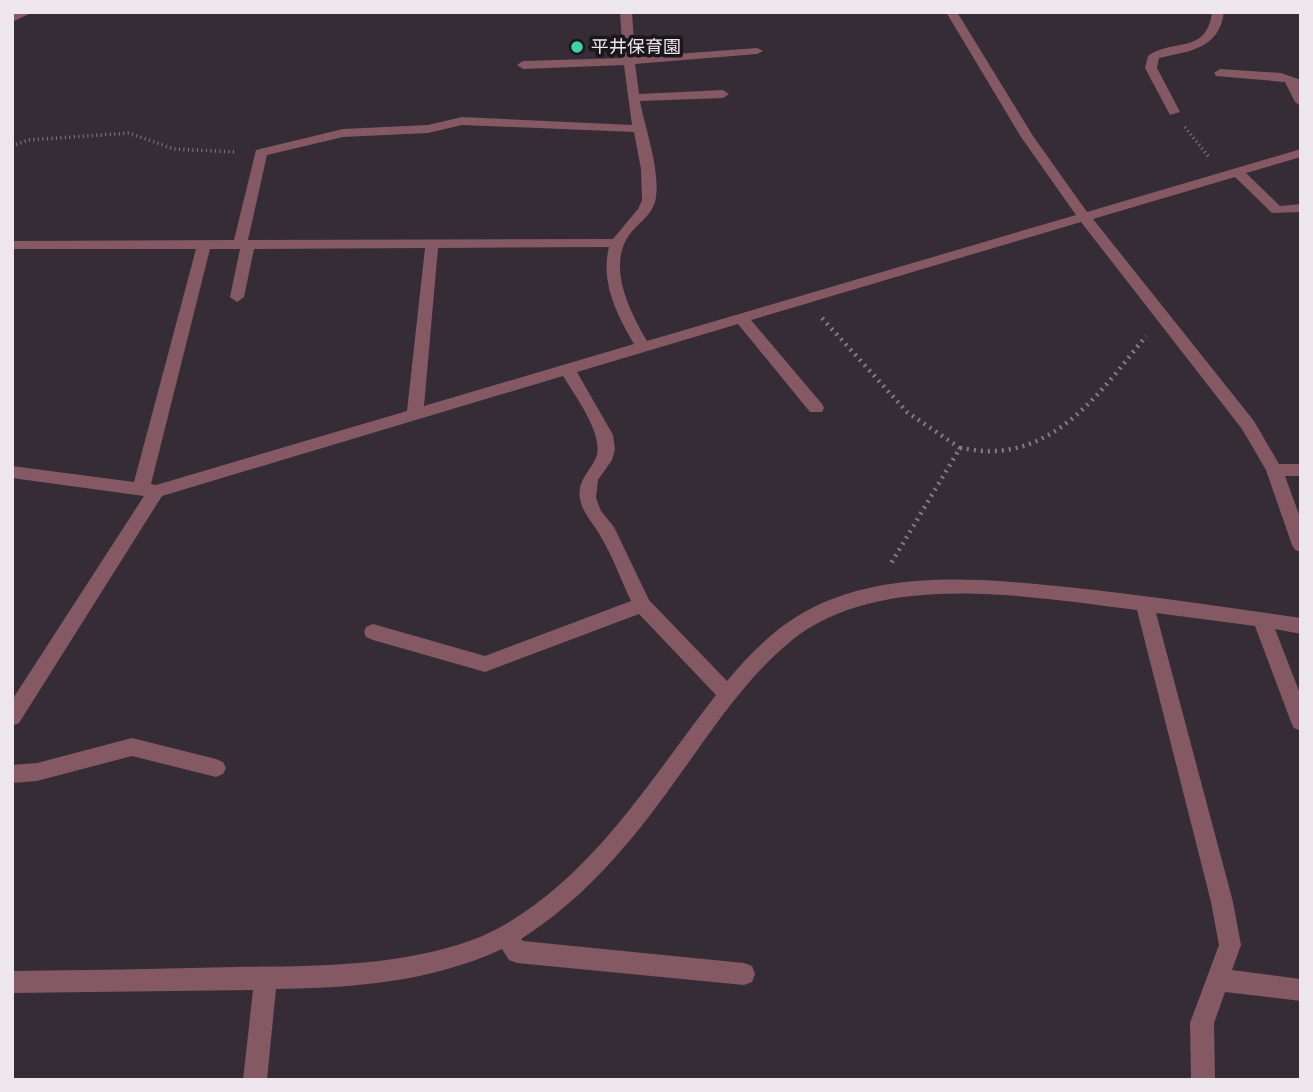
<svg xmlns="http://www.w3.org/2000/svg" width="1313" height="1092" font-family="Montserrat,'Noto Sans JP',sans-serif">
<rect width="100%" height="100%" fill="#362c35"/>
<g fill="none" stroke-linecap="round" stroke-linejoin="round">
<path stroke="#847c84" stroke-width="3.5" stroke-dasharray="1 3.5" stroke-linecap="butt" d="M 1185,127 L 1208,156
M 12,146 L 29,140 L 129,133 L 174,149 L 236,152"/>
<path stroke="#847c84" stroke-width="4.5" stroke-dasharray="2 5" stroke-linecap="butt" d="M 822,318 L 907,412 L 960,448 L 890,565
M 960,448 C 970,449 982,452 992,451 C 1062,450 1106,385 1146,336"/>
<path fill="#845964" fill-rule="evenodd" d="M 18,12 L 33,12 L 12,22 L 12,15 Z
M 620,12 L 632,12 L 635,57 L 757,48 L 763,51 L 757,54 L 635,64 L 639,94 L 723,90 L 729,94 L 723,98 L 640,101 C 645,129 662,174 655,202 C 651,216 637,224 629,235 C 607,267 630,312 647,341 L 1076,215 L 1021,137 L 946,12 L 957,12 L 1033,136 L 1087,212 L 1301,149 L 1301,157 L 1246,173 L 1280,206 L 1301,204 L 1301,212 L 1272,213 L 1235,177 L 1093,219 L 1254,421 L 1279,464 L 1301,464 L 1301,476 L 1285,476 L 1301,520 L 1301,552 L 1295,550 L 1292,545 L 1266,470 L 1242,429 L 1081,222 L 751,320 L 822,404 L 824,408 L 822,412 L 810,412 L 738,324 L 577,372 L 613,435 L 615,449 L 612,460 L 598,480 L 596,498 L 601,511 L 614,527 L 649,600 L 727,681 C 752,651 780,623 816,606 C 900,566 1006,581 1095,590 C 1164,598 1232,608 1301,618 L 1301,634 L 1275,629 L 1301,696 L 1301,731 L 1294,728 L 1291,722 L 1255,626 L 1156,613 L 1233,902 L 1241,945 L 1232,970 L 1301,979 L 1301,1001 L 1225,992 L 1214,1023 L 1215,1080 L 1191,1080 L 1190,1023 L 1219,945 L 1211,902 L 1137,610 C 1032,597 880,569 791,641 C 743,680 709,735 673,784 C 630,844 584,899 521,939 L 523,941 L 744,963 L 752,966 L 755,974 L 752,982 L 744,985 L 517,963 L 509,960 L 502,949 C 431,982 353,988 276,989 L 267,1080 L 243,1080 L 253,990 L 12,993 L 12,971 C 87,970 161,969 235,967 C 314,966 397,967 472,940 C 503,929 532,908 557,887 C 620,833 665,760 716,695 L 639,614 L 485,672 L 373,640 L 366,637 L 364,632 L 366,627 L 373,624 L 485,656 L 631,601 C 621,580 613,557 601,537 C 594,524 583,514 580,499 C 577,482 588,473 595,460 C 607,438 575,396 563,376 L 162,496 L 19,723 L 12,726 L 12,700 L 144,496 L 12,478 L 12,466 L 134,482 L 196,249 L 12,249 L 12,241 L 234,240 L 256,150 L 343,129 L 428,125 L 462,117 L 632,125 L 624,65 L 523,69 L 517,65 L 523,61 L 623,58 ZM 462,125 L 634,132 L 641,169 L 642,200 L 638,209 L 613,239 L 248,240 L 267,155 L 343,137 L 428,133 ZM 609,247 C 600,282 617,315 634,344 L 424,406 L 438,248 ZM 425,248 L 407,411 L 156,485 L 151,484 L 210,249 L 240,249 L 230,297 L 237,302 L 244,297 L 254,249 Z
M 1212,12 L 1224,12 C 1219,49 1190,51 1159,58 L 1157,68 L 1180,112 L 1170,115 L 1145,68 L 1148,56 C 1173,38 1207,55 1212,12 Z
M 1220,69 L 1281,73 L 1301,80 L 1301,106 L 1295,102 L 1285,82 L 1216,76 L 1214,73 Z
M 132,738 L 216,759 L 223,762 L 226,768 L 223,774 L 216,777 L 132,756 L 37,781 L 12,783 L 12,765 L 37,763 Z"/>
</g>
<circle fill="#3dd4a3" stroke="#1b161a" stroke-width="2.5" cx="577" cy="47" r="7"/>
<g text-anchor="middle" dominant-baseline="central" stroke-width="7" stroke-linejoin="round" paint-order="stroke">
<g font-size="18" fill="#ede7ed" stroke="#1b161a" text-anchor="start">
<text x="591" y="47">平井保育園</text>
</g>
</g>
<rect width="1313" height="1092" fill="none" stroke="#ede7ed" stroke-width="28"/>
</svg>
